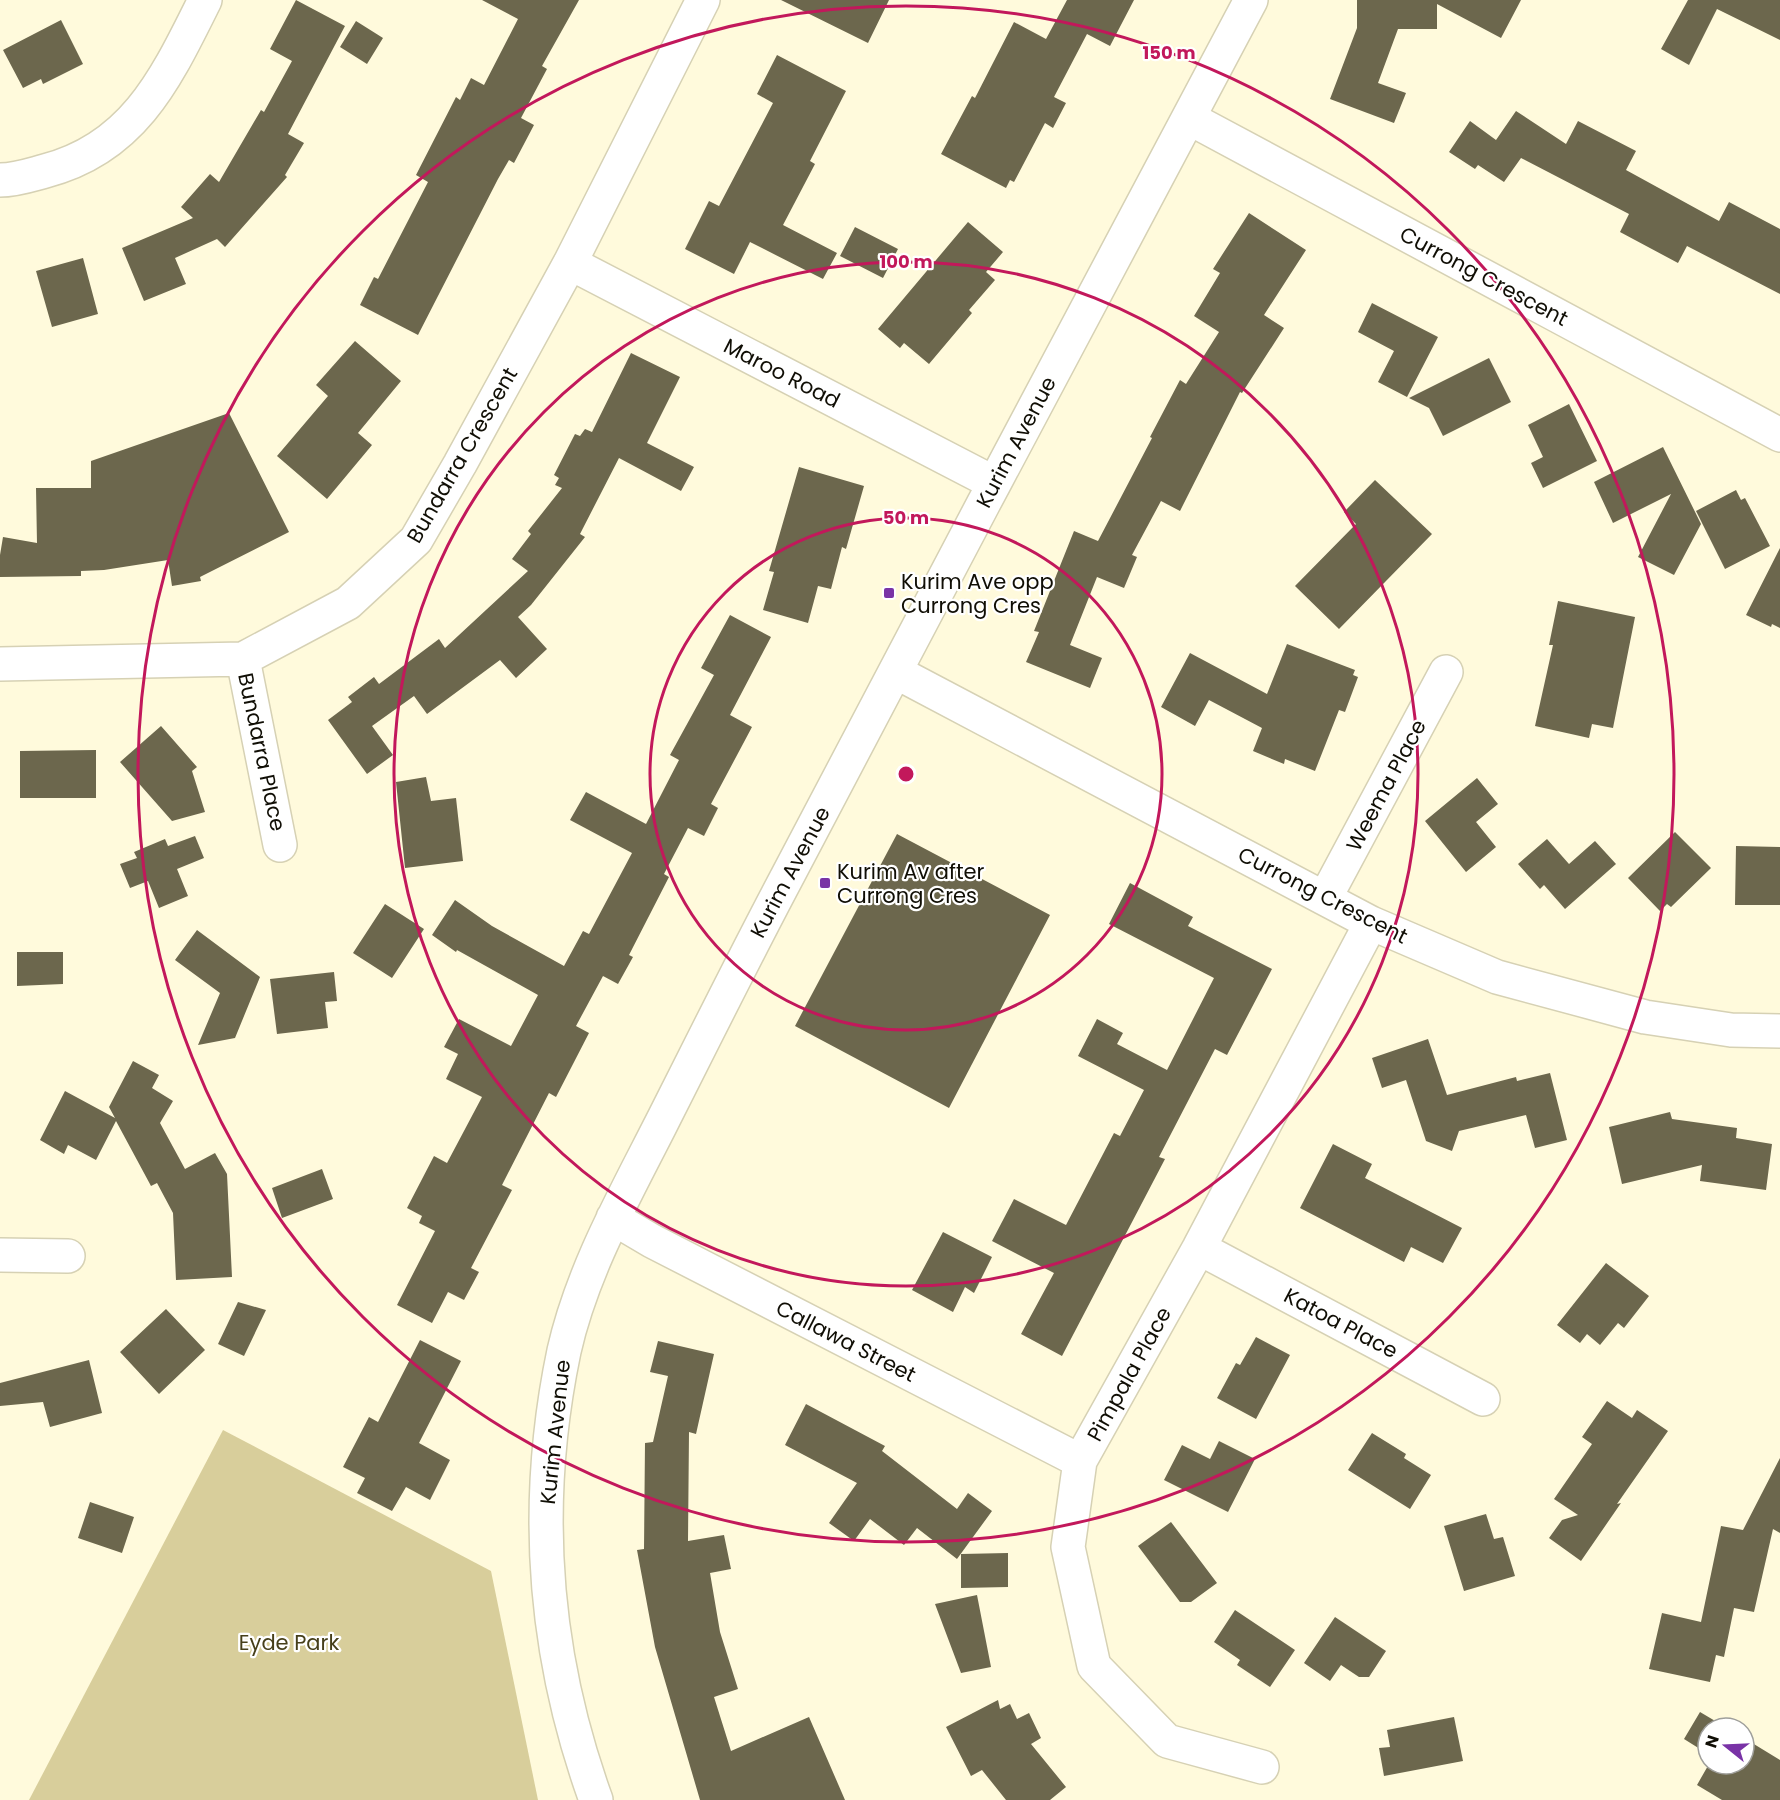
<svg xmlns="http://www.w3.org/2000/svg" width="1780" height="1800" font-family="Poppins,sans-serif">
<rect width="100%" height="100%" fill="#fffadc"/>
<path fill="#d8ce9b" d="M 223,1430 L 491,1571 L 538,1800 L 29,1800 Z"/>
<path fill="#6c674d" d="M 296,0 L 345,26 L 288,134 L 304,143 L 285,175 L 287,177 L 225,247 L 217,239 L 175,258 L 186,284 L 144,301 L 122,248 L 193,218 L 181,207 L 210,174 L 219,182 L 261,110 L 264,112 L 292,61 L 270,49 Z
M 482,0 L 579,0 L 542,66 L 547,69 L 521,118 L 534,125 L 514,163 L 509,160 L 498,179 L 418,335 L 360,305 L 374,277 L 378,279 L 428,182 L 416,175 L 456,97 L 460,100 L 471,78 L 484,85 L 518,19 Z
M 781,0 L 889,0 L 868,43 Z
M 1067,0 L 1134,0 L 1110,46 L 1087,34 L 1054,97 L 1066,103 L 1053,128 L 1045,123 L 1014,182 L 1010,180 L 1006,188 L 941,154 L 972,96 L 975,98 L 1014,22 L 1046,39 Z
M 1357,0 L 1521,0 L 1501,38 L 1437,4 L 1437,29 L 1398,29 L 1378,83 L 1406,93 L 1394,123 L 1330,99 L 1357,28 Z
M 1688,0 L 1780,0 L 1780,40 L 1717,9 L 1689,65 L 1661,49 Z
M 61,20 L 83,64 L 43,84 L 41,79 L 23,88 L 3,50 Z
M 356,21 L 383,38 L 367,64 L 340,47 Z
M 777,55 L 846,91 L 810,161 L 815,164 L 783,225 L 837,253 L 823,279 L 750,242 L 734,274 L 685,249 L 709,201 L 719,206 L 773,103 L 757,94 Z
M 1516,111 L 1566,144 L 1578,121 L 1636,151 L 1626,170 L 1719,221 L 1729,202 L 1780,229 L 1780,294 L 1687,246 L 1678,263 L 1620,232 L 1629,214 L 1521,158 L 1504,182 L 1478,165 L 1475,169 L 1449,152 L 1470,121 L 1496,140 Z
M 1249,213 L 1306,250 L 1264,315 L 1284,328 L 1242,393 L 1240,392 L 1180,511 L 1161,501 L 1132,555 L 1137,557 L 1124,588 L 1097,577 L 1070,645 L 1102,658 L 1090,688 L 1026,662 L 1039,632 L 1034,631 L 1074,531 L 1098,541 L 1152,438 L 1150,437 L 1180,380 L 1186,384 L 1219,332 L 1194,316 L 1220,273 L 1213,269 Z
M 968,222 L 1003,252 L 986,272 L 995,280 L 969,310 L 972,313 L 929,364 L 904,343 L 900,348 L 878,329 Z
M 855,227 L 898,249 L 883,278 L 840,256 Z
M 83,258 L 98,314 L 52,327 L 36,271 Z
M 1372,303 L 1438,337 L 1407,397 L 1378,382 L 1394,351 L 1358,332 Z
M 355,341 L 401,381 L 358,433 L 372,445 L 327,499 L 277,456 L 328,396 L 316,385 Z
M 631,353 L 680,377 L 647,443 L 694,467 L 681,491 L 619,458 L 580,534 L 585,537 L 531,605 L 518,617 L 547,649 L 516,678 L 500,660 L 427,714 L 414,696 L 372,726 L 393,755 L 367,774 L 328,720 L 352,702 L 348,697 L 374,677 L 379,684 L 439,639 L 445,648 L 528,571 L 512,559 L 531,534 L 528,531 L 562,488 L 555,485 L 559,478 L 554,475 L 575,434 L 580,436 L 585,429 L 592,432 Z
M 1489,358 L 1511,402 L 1443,436 L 1429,408 L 1409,398 Z
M 1569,404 L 1597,461 L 1543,488 L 1531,463 L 1543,457 L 1528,425 Z
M 229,413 L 289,532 L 200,577 L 201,581 L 172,586 L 168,560 L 104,570 L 81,571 L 81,576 L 0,577 L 0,555 L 3,537 L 37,543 L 36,488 L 91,488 L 91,461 Z
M 1663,447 L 1701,524 L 1674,575 L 1638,557 L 1671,494 L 1613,523 L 1594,482 Z
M 799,467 L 864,486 L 846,549 L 842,547 L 831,589 L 818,586 L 808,623 L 763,610 L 774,572 L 769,571 Z
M 1375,480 L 1432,534 L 1339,629 L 1295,586 L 1356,524 L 1344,512 Z
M 1736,490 L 1741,500 L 1745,498 L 1770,546 L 1725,569 L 1696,511 Z
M 1780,548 L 1780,628 L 1772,624 L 1771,627 L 1746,615 Z
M 1558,601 L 1635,617 L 1613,728 L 1592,724 L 1589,738 L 1535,726 L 1553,645 L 1549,645 Z
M 730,615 L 771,637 L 730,715 L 752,727 L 711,804 L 718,808 L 704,836 L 688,828 L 664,874 L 669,877 L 629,955 L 633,957 L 618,984 L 603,976 L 576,1026 L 589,1033 L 556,1097 L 549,1093 L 502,1185 L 512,1190 L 471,1268 L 479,1272 L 464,1300 L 448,1292 L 432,1323 L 397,1305 L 435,1231 L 419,1223 L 422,1216 L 407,1208 L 434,1156 L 447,1163 L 482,1097 L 446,1079 L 458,1054 L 444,1047 L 459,1019 L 511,1046 L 538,995 L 457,950 L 456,952 L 432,935 L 455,900 L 492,926 L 564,966 L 583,931 L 589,934 L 632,853 L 570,820 L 586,792 L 646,824 L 679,760 L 670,755 L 714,675 L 701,668 Z
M 1287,644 L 1355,670 L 1353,675 L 1358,677 L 1345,712 L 1339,710 L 1315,771 L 1285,759 L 1284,764 L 1253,751 L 1262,728 L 1209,700 L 1195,726 L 1161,707 L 1190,653 L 1267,694 Z
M 161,726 L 197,767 L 192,771 L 205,812 L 172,821 L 120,762 Z
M 96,750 L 96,798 L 20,798 L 20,751 Z
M 426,777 L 431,801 L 456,798 L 463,861 L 405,868 L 396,782 Z
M 1477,778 L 1498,804 L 1476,822 L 1496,847 L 1466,872 L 1425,821 Z
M 1675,832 L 1711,868 L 1671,907 L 1667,904 L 1660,911 L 1628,878 Z
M 897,834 L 1050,915 L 949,1108 L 795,1026 Z
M 195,836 L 204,858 L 177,869 L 188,896 L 159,908 L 148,881 L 130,888 L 120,864 L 137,858 L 134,852 L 165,839 L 168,846 Z
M 1547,839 L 1569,864 L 1595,841 L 1616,864 L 1565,909 L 1544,885 L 1540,889 L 1518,864 Z
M 1736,846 L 1780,847 L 1780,905 L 1735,905 Z
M 1130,883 L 1193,917 L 1188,926 L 1272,969 L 1227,1055 L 1215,1049 L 1159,1157 L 1165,1159 L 1062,1356 L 1021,1334 L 1054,1273 L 992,1241 L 1014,1199 L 1066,1225 L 1114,1133 L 1120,1136 L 1144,1090 L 1078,1056 L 1097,1019 L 1123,1033 L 1117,1044 L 1167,1070 L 1214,978 L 1109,924 Z
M 385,904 L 424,929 L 392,978 L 353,953 Z
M 197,930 L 260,977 L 235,1038 L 198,1045 L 220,993 L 175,960 Z
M 17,952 L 63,952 L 63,984 L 17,986 Z
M 334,972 L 337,1001 L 325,1002 L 328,1028 L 277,1034 L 270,979 Z
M 1428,1039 L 1447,1095 L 1516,1077 L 1517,1081 L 1550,1073 L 1567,1140 L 1535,1148 L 1526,1115 L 1459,1131 L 1452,1151 L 1426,1141 L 1406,1080 L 1382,1088 L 1372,1058 Z
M 133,1061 L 159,1075 L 152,1088 L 173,1101 L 160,1123 L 185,1169 L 215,1153 L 227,1174 L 232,1277 L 176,1280 L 173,1213 L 157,1183 L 151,1186 L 116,1121 L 96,1160 L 68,1145 L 64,1154 L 40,1140 L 65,1091 L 115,1118 L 109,1107 Z
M 1670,1112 L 1672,1119 L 1737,1128 L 1736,1138 L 1772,1144 L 1766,1190 L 1700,1181 L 1702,1165 L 1622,1184 L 1609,1127 Z
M 1333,1144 L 1372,1164 L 1365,1178 L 1462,1228 L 1443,1263 L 1411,1247 L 1404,1262 L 1300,1208 Z
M 322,1169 L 333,1199 L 282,1218 L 272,1188 Z
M 943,1232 L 992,1257 L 974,1293 L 965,1287 L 953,1312 L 912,1290 Z
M 1606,1263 L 1649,1296 L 1624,1328 L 1618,1323 L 1600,1345 L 1587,1334 L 1580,1343 L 1557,1325 Z
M 238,1302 L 266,1310 L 244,1356 L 218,1344 Z
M 166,1309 L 205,1350 L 159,1394 L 120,1352 Z
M 1256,1337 L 1290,1355 L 1256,1419 L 1217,1398 L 1236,1363 L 1240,1365 Z
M 420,1340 L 461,1361 L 419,1443 L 450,1460 L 430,1500 L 406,1487 L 392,1511 L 357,1493 L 365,1478 L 343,1467 L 369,1417 L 378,1422 Z
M 658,1341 L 714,1354 L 696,1434 L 689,1432 L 688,1541 L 724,1535 L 731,1569 L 710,1573 L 720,1632 L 738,1689 L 714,1697 L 731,1751 L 809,1717 L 845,1800 L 700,1800 L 655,1647 L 637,1550 L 644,1549 L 645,1443 L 653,1442 L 668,1376 L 650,1372 Z
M 89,1360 L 102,1413 L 50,1427 L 43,1402 L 0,1406 L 0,1383 Z
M 1607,1401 L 1632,1418 L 1637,1410 L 1668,1431 L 1617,1504 L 1621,1503 L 1581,1561 L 1549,1538 L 1562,1520 L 1578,1515 L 1554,1499 L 1592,1444 L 1582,1437 Z
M 806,1404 L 885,1446 L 882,1451 L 957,1509 L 968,1493 L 992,1511 L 957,1559 L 917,1528 L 904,1545 L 870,1519 L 854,1541 L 829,1523 L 857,1483 L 785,1445 Z
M 1372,1433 L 1406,1454 L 1404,1458 L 1431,1475 L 1410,1509 L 1348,1470 Z
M 1219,1441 L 1255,1459 L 1228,1512 L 1164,1480 L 1182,1445 L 1210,1459 Z
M 1780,1458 L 1780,1533 L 1773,1529 L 1754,1612 L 1734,1608 L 1724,1657 L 1716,1655 L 1710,1682 L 1649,1669 L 1662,1613 L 1701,1622 L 1721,1526 L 1743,1530 Z
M 90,1502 L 134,1517 L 122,1553 L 78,1538 Z
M 1486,1514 L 1494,1539 L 1503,1537 L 1515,1576 L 1464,1591 L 1444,1526 Z
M 1171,1522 L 1217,1583 L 1191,1602 L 1180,1602 L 1138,1546 Z
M 1008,1553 L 1008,1587 L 961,1588 L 961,1554 Z
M 977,1595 L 991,1667 L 961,1673 L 935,1604 Z
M 1235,1610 L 1295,1650 L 1270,1687 L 1237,1665 L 1240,1660 L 1214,1642 Z
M 1335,1617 L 1386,1651 L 1369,1677 L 1359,1677 L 1341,1665 L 1330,1681 L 1304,1663 Z
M 998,1700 L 1000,1709 L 1010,1704 L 1017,1719 L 1029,1713 L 1041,1738 L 1031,1744 L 1066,1787 L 1050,1800 L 1006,1800 L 982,1770 L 971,1776 L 946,1727 Z
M 1700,1712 L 1727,1728 L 1708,1728 L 1708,1754 L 1684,1739 Z
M 1454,1717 L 1463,1761 L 1384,1776 L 1379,1748 L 1390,1747 L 1387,1730 Z
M 1744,1738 L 1780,1760 L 1780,1800 L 1722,1800 L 1697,1785 L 1709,1764 L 1744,1764 Z"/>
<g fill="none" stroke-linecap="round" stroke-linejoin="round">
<defs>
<path id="minor" d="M 1189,118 L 1780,435
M 0,180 C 16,180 30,175 45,171 C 135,148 167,76 205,0
M 570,263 L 994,483
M 243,659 L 280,845
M 0,664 L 243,659 L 348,603 L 416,540 L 460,464 L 570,263 L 703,0
M 896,672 L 1371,923 L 1497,977 L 1645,1017 L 1731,1030 L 1780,1031
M 1325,898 L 1446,672
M 613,1218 L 652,1241 L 1080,1461
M 1199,1248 L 1483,1399
M 0,1255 L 68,1256
M 1262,1767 L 1167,1741 L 1094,1666 L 1068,1547 L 1080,1461 L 1199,1248 L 1371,923
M 596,1800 C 543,1654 532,1504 564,1351 C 582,1271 624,1197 661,1124 C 703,1041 744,958 787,877 C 857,745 925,613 995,482 C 1080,321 1166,161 1251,0"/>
</defs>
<use href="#minor" stroke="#d6d1b4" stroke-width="36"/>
<use href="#minor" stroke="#fff" stroke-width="33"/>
</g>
<g fill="none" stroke="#c2185b" stroke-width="3">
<circle cx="906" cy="774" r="256"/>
<circle cx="906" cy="774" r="512"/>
<circle cx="906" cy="774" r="768"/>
</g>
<g fill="#7933a6" stroke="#fff" stroke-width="2">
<rect x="883" y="587" width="12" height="12" rx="3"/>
<rect x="819" y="877" width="12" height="12" rx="3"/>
</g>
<g text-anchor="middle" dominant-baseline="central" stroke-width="4.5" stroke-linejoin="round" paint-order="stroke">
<g font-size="21" fill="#100e05" stroke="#fff">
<text transform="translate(1484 276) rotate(28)">Currong Crescent</text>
<text transform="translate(782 373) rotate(27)">Maroo Road</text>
<text transform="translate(1016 442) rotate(-62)">Kurim Avenue</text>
<text transform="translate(462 455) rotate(-60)">Bundarra Crescent</text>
<text transform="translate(262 752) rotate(78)">Bundarra Place</text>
<text transform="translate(1386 785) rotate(-62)">Weema Place</text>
<text transform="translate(790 872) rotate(-62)">Kurim Avenue</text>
<text transform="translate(1323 895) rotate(27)">Currong Crescent</text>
<text transform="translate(1341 1323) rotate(28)">Katoa Place</text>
<text transform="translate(846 1341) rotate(27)">Callawa Street</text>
<text transform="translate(1129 1374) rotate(-61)">Pimpala Place</text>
<text transform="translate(555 1432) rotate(-84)">Kurim Avenue</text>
</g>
<g font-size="21" fill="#100e05" stroke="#fff" text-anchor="start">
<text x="901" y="581">Kurim Ave opp<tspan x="901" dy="24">Currong Cres</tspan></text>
<text x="837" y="871">Kurim Av after<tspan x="837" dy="24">Currong Cres</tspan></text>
</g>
<g font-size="21" fill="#463f1a" stroke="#fff">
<text x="289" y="1642">Eyde Park</text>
</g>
</g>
<circle cx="906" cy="774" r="9" fill="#c2185b" stroke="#fff" stroke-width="3"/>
<g font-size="18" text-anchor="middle" font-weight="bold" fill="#c2185b" stroke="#fff" stroke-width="4.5" stroke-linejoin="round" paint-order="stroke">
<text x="1169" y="59">150 m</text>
<text x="906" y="268">100 m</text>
<text x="906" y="524">50 m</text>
</g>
<g transform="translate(1726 1746) rotate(288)"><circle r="28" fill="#ffffff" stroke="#9f9f9b" stroke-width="1.5"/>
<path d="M0-4.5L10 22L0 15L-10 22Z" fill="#7933a6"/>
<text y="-9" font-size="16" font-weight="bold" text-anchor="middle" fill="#100e05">N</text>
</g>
</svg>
